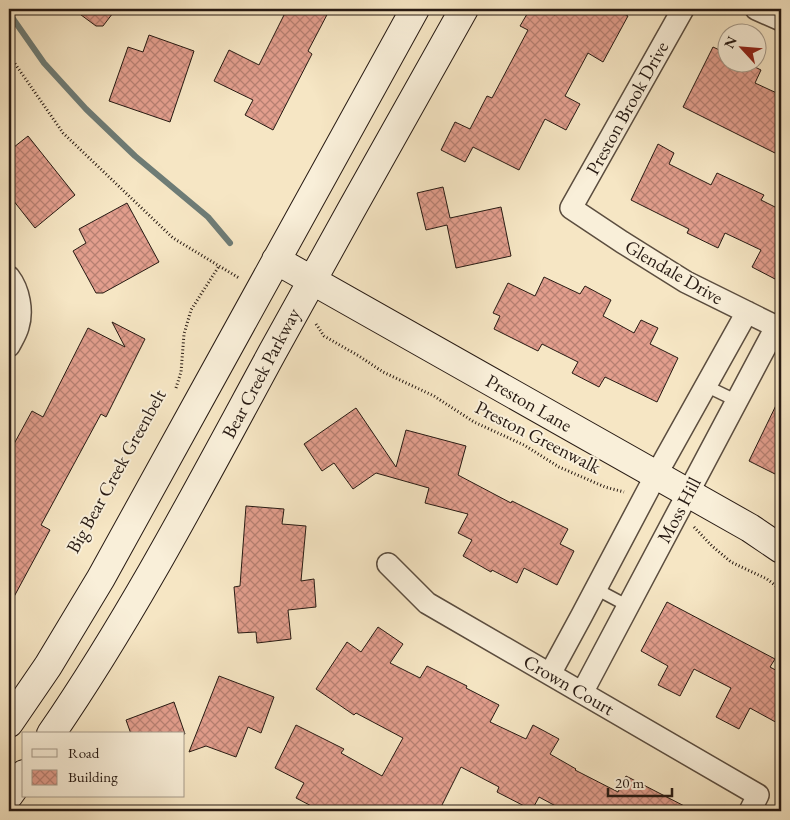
<svg xmlns="http://www.w3.org/2000/svg" width="790" height="820" font-family="'EB Garamond',serif">
<defs>
<pattern id="building-cross-hatch" width="8" height="8" patternUnits="userSpaceOnUse" patternTransform="scale(1.25)"><rect width="8" height="8" fill="#e29e8d"/><path d="M0 0l8 8M0 8l8-8" fill="none" stroke="#b78072"/></pattern>
</defs>
<rect width="100%" height="100%" fill="#f6e6c4"/>
<filter id="stains"><feTurbulence type="fractalNoise" baseFrequency=".004" numOctaves="4"/><feColorMatrix values="0 0 0 0 .2 0 0 0 0 .09 0 0 0 0 .02 0 0 0 .5 -.17"/></filter>
<radialGradient id="worn" r=".72"><stop offset=".6" stop-color="#630" stop-opacity="0"/><stop offset="1" stop-color="#630" stop-opacity=".3"/></radialGradient>
<g fill="none" stroke-linecap="round" stroke-linejoin="round">
<path stroke="#6e7c76" stroke-width="6" d="M 9,13 L 44,63 L 86,109 L 135,156 L 208,217 L 230,243"/>
</g>
<path fill="url(#building-cross-hatch)" stroke="#271a13" d="M 73,9 L 116,9 L 103,26 L 96,26 Z
M 287,9 L 330,9 L 308,51 L 312,54 L 273,130 L 245,115 L 253,100 L 214,81 L 229,50 L 259,65 Z
M 530,9 L 543,9 L 555,15 L 558,9 L 615,9 L 628,16 L 603,62 L 588,53 L 565,96 L 580,104 L 566,130 L 545,119 L 519,170 L 473,147 L 465,162 L 441,150 L 455,122 L 470,129 L 487,96 L 492,98 L 528,30 L 520,26 Z
M 149,35 L 194,51 L 170,122 L 109,101 L 128,47 L 143,52 Z
M 713,47 L 728,54 L 728,62 L 745,62 L 761,70 L 755,83 L 781,95 L 781,156 L 683,107 Z
M 28,136 L 75,195 L 35,228 L 9,195 L 9,151 Z
M 658,144 L 674,153 L 669,164 L 711,185 L 717,173 L 764,195 L 761,200 L 781,210 L 781,265 L 775,279 L 752,267 L 761,250 L 725,233 L 718,248 L 687,233 L 689,229 L 631,200 Z
M 443,187 L 450,218 L 501,207 L 511,256 L 456,268 L 447,225 L 426,230 L 417,193 Z
M 127,203 L 159,262 L 103,293 L 96,293 L 73,251 L 86,243 L 79,229 Z
M 544,277 L 580,294 L 585,286 L 611,300 L 603,316 L 634,333 L 641,320 L 658,328 L 650,344 L 678,358 L 657,402 L 605,377 L 599,387 L 572,373 L 578,362 L 542,344 L 538,351 L 494,329 L 500,316 L 493,313 L 508,283 L 535,296 Z
M 112,322 L 145,339 L 106,417 L 101,414 L 41,525 L 50,530 L 9,606 L 9,453 L 32,411 L 43,417 L 88,328 L 125,347 Z
M 781,395 L 781,477 L 749,461 Z
M 356,408 L 396,467 L 406,430 L 466,446 L 458,475 L 511,503 L 512,501 L 568,529 L 560,544 L 574,551 L 557,585 L 524,568 L 517,583 L 492,570 L 491,572 L 463,556 L 472,540 L 458,533 L 468,514 L 425,503 L 429,488 L 376,473 L 353,489 L 334,463 L 322,471 L 304,444 Z
M 246,506 L 284,509 L 282,524 L 306,526 L 301,581 L 314,579 L 316,607 L 288,610 L 291,639 L 257,643 L 256,632 L 238,633 L 234,587 L 240,586 Z
M 667,602 L 775,659 L 770,667 L 781,673 L 781,725 L 750,708 L 739,729 L 716,717 L 731,688 L 694,669 L 680,696 L 658,685 L 668,666 L 641,651 Z
M 378,627 L 403,644 L 390,663 L 420,678 L 427,666 L 467,686 L 466,688 L 499,705 L 490,722 L 526,739 L 533,725 L 559,739 L 550,754 L 576,769 L 575,770 L 618,792 L 626,776 L 694,811 L 565,811 L 539,797 L 532,810 L 497,792 L 499,787 L 461,767 L 439,811 L 321,811 L 296,798 L 304,783 L 275,768 L 296,725 L 344,749 L 341,753 L 382,776 L 403,738 L 356,713 L 354,715 L 316,689 L 347,642 L 361,652 Z
M 219,676 L 274,697 L 261,733 L 248,727 L 236,757 L 206,746 L 189,752 Z
M 174,702 L 185,734 L 131,734 L 126,720 Z"/>
<g fill="none" stroke-linecap="round" stroke-linejoin="round">
<defs>
<path id="lane" d="M 706,386 L 737,401
M 596,589 L 628,606"/>
<path id="street" d="M 683,9 L 571,208 L 622,242 L 686,282 L 781,329
M 756,9 L 781,20
M 9,277 C 19,290 23,311 18,327 C 16,334 12,340 9,346
M 388,564 L 427,603 L 758,795 L 750,811
M 550,674 L 582,615 L 656,475 L 747,312
M 582,693 L 776,327"/>
<path id="secondary" d="M 276,260 L 750,528 L 781,549
M 9,723 L 48,666 L 101,578 L 415,9
M 51,734 C 134,613 202,482 272,353 C 335,238 400,123 464,9
M 9,795 L 24,774"/>
</defs>
<use href="#lane" stroke="#5b4d3f" stroke-width="14"/>
<use href="#street" stroke="#5b4d3f" stroke-width="24"/>
<use href="#secondary" stroke="#271a13" stroke-width="30"/>
<path stroke="#271a13" stroke-width="3" stroke-dasharray="1 2.5" stroke-linecap="butt" d="M 9,55 L 63,133 L 173,238 L 239,278
M 316,324 L 324,336 L 359,356 L 383,372 L 434,396 L 474,422 L 524,445 L 559,467 L 605,487 L 624,492
M 176,388 L 181,372 L 184,334 L 191,310 L 219,266
M 694,527 L 712,546 L 731,562 L 767,579 L 781,590"/>
<use href="#lane" stroke="#f9efd9" stroke-width="11"/>
<use href="#street" stroke="#f9efd9" stroke-width="21"/>
<use href="#secondary" stroke="#f9efd9" stroke-width="28"/>
</g>
<g text-anchor="middle" dominant-baseline="central" stroke-width="4" stroke-linejoin="round" paint-order="stroke">
<g font-size="19" fill="#271a13" stroke="#f9efd9">
<text transform="translate(627 108) rotate(-61)">Preston Brook Drive</text>
<text transform="translate(674 272) rotate(30)">Glendale Drive</text>
<text transform="translate(261 373) rotate(-62)">Bear Creek Parkway</text>
<text transform="translate(529 403) rotate(30)">Preston Lane</text>
<text transform="translate(538 437) rotate(27)">Preston Greenwalk</text>
<text transform="translate(116 471) rotate(-61)">Big Bear Creek Greenbelt</text>
<text transform="translate(679 510) rotate(-62)">Moss Hill</text>
<text transform="translate(569 685) rotate(30)">Crown Court</text>
</g>
</g>
<rect width="790" height="820" fill="none" stroke="#f6e6c4" stroke-width="30"/>
<rect x="10" y="10" width="770" height="800" fill="none" stroke="#271a13" stroke-width="2.5"/>
<rect x="15" y="15" width="760" height="790" fill="none" stroke="#271a13"/>
<rect x="22" y="732" width="162" height="65" fill="#f9efd9" stroke="#a59a8a"/>
<rect x="32" y="749" width="25" height="8" fill="#f9efd9" stroke="#a59a8a"/>
<text x="68" y="758" font-size="15" fill="#271a13">Road</text>
<rect x="32" y="770" width="25" height="15" fill="url(#building-cross-hatch)" stroke="#a59a8a"/>
<text x="68" y="782" font-size="15" fill="#271a13">Building</text>
<g transform="translate(742 48) rotate(296)"><circle r="24" fill="#f9efd9" stroke="#a59a8a"/>
<path d="M0-4L9 19L0 12L-9 19Z" fill="#8f2418"/>
<text y="-8" font-size="14" font-weight="bold" text-anchor="middle" fill="#271a13">N</text>
</g>
<path d="M608 788v8h64v-8" fill="none" stroke="#271a13" stroke-width="2.5"/>
<text x="615" y="788" font-size="15" fill="#271a13" stroke="#f9efd9" stroke-width="4" paint-order="stroke">20 m</text>
<rect width="100%" height="100%" filter="url(#stains)"/>
<rect width="100%" height="100%" fill="url(#worn)"/>
</svg>
